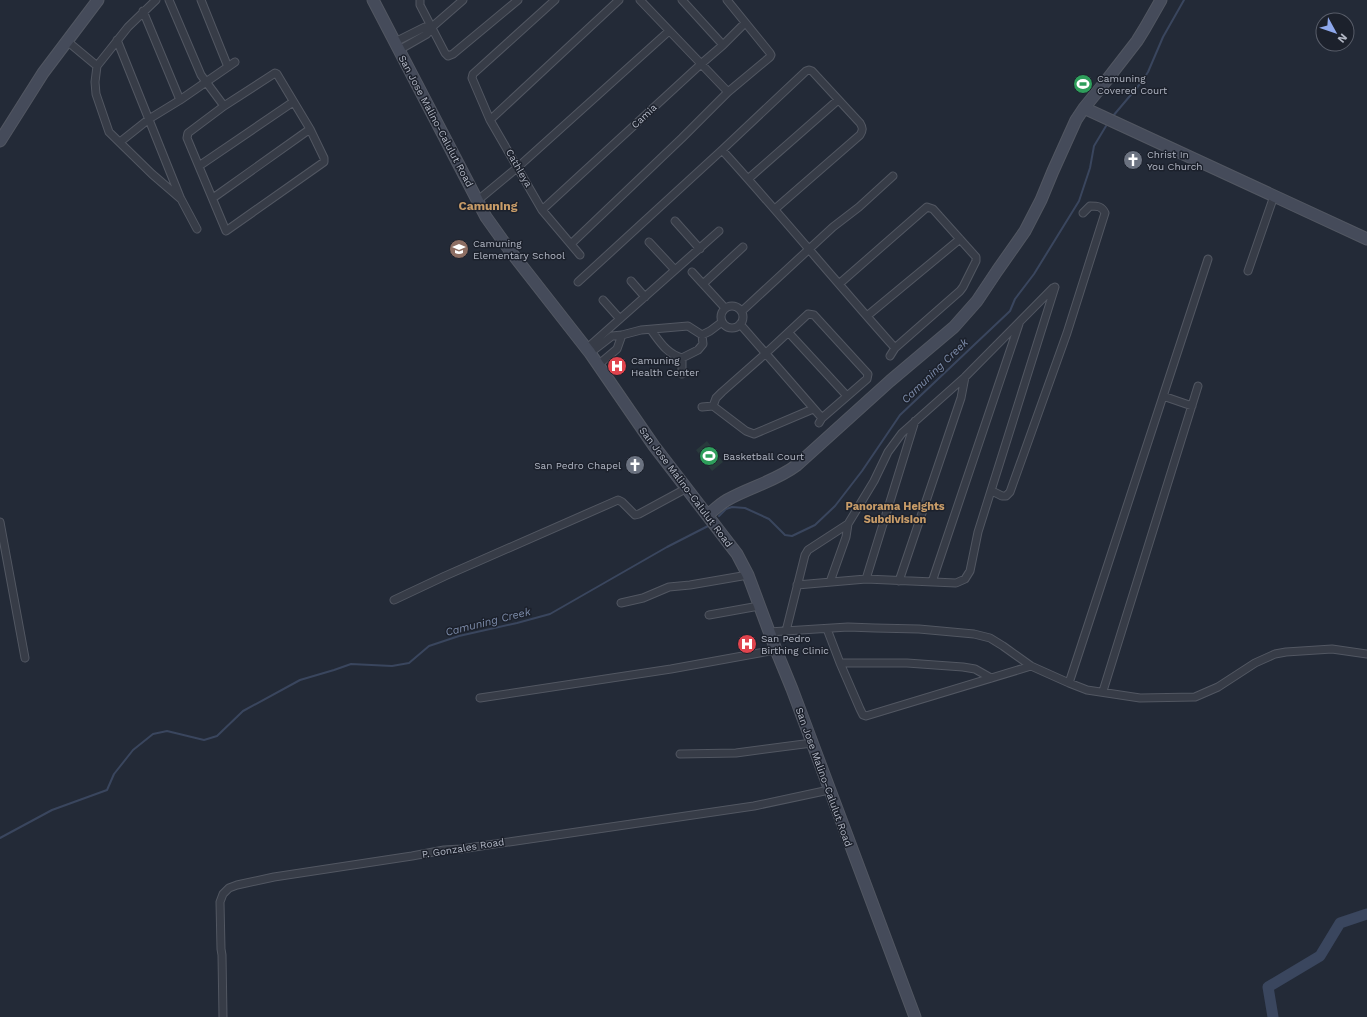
<svg xmlns="http://www.w3.org/2000/svg" width="1367" height="1017" font-family="'Work Sans',sans-serif">
<rect width="100%" height="100%" fill="#232a37"/>
<path fill="#293a3c" d="M 707,441 L 723,462 L 712,471 L 696,450 Z"/>
<g fill="none" stroke-linecap="round" stroke-linejoin="round">
<path stroke="#3a465e" stroke-width="2" d="M 1113,116 L 1140,84 L 1148,72 L 1163,37 L 1184,0
M 719,516 L 726,509 L 732,507 L 745,508 L 769,519 L 785,535 L 792,536 L 815,525 L 835,506 L 862,471 L 900,415 L 1010,311 L 1015,299 L 1034,274 L 1079,201 L 1090,168 L 1094,146 L 1106,126
M 0,838 L 52,810 L 107,790 L 114,774 L 133,750 L 153,734 L 167,731 L 204,740 L 217,736 L 243,711 L 300,680 L 334,670 L 351,664 L 392,666 L 409,663 L 429,646 L 459,636 L 517,623 L 550,614 L 667,547 L 710,525"/>
<path stroke="#3a465e" stroke-width="11" d="M 1273,1017 L 1268,987 L 1320,956 L 1340,923 L 1367,914"/>
<defs>
<path id="street" d="M 156,0 L 128,27 L 97,66 L 95,82 L 96,94 L 109,132 L 152,174 L 181,199 L 197,229
M 169,0 L 201,75 L 224,106
M 201,0 L 228,67
M 420,0 L 420,5 L 445,53 L 448,56 L 453,54 L 518,0
M 555,0 L 473,74 L 472,78 L 490,120 L 542,210 L 580,255
M 640,0 L 728,92
M 682,0 L 723,45
M 143,11 L 180,100
M 117,40 L 180,197
M 67,41 L 97,66
M 395,42 L 425,27 L 432,27
M 399,50 L 427,34 L 432,27 L 463,0
M 275,73 L 277,74 L 310,129 L 324,158 L 324,162 L 226,231 L 187,138 L 188,133 L 224,106 Z
M 490,120 L 619,0
M 120,142 L 149,119 L 180,100 L 235,62
M 722,150 C 781,215 836,282 895,348
M 199,166 L 293,102
M 748,179 L 838,100
M 213,198 L 310,129
M 477,201 L 518,167 L 669,31
M 542,210 L 701,64 L 723,45 L 745,23
M 675,221 L 700,249
M 649,242 L 675,270
M 572,243 L 682,138 L 728,92 L 770,57 L 771,55 L 770,53 L 727,0
M 1248,271 L 1274,196
M 692,272 L 725,308
M 631,281 L 645,297
M 578,282 L 722,150 L 806,71 L 809,70 L 812,71 L 860,123 C 863,128 863,130 860,135 L 775,209
M 703,284 L 743,247
M 839,284 L 927,207 L 933,209 L 976,257 L 976,261 L 963,287 L 960,291 L 895,348 L 890,356
M 603,300 L 620,319
M721 317a11 11 0 1 1 22 0a11 11 0 1 1-22 0Z
M 742,311 L 833,227 L 859,207 L 893,176
M 867,316 L 960,239
M 740,324 L 822,418 L 819,423
M 651,330 C 660,342 667,354 682,358 L 698,350 L 703,344 L 702,335
M 789,333 L 847,396
M 586,349 L 719,231
M 590,353 L 612,336 L 622,335 L 641,330 L 688,326 L 702,335 L 710,331 L 722,322
M 682,358 L 682,374
M 598,365 L 617,349 L 622,335
M 1163,396 L 1192,406
M 713,406 L 716,398 L 722,392 L 765,354 L 808,314 L 814,315 L 868,374 L 867,379 L 822,418
M 702,407 L 713,406 L 746,431 L 754,434 L 813,409
M 992,491 L 1002,496 L 1006,496 L 1010,492 L 1067,333 L 1105,213 C 1102,206 1097,206 1090,206 L 1083,213
M 0,522 L 25,658
M 866,579 L 915,421
M 899,581 L 961,398 L 965,377
M 830,582 L 846,537 L 848,524
M 932,582 L 1019,324
M 797,585 L 866,579 L 956,583 L 965,579 L 970,571 L 978,532 L 1055,287
M 394,600 L 445,576 L 618,500 L 622,502 L 635,515 L 639,514 L 687,488
M 621,603 L 643,598 L 669,587 L 690,585 L 748,575
M 709,615 L 759,606
M 827,629 L 840,663 L 860,709 L 863,715 L 866,716 L 1031,666
M 786,631 L 805,555 L 808,550 L 848,524 L 874,481 L 888,452 L 902,433 L 965,377 L 1053,288
M 769,632 L 848,627 L 875,628 L 919,629 L 974,634 L 990,638 L 1003,646 L 1031,666 L 1069,683 L 1087,690 L 1140,698 L 1195,697 L 1218,687 L 1255,663 L 1275,654 L 1286,652 L 1332,649 L 1367,654
M 840,663 L 907,663 L 963,667 L 975,669 L 991,678
M 1069,683 L 1208,259
M 1103,691 L 1198,386
M 480,698 L 671,669 L 776,650
M 680,754 L 736,753 L 812,743
M 223,1017 L 222,955 L 221,949 L 220,902 L 223,894 L 229,888 L 237,885 L 274,877 L 412,856 L 444,850 L 461,849 L 754,806 L 829,790"/>
<path id="secondary" d="M 373,0 L 486,217 L 511,252 L 590,353 L 654,446 L 737,554 L 748,575 L 776,650 L 792,689 L 915,1017
M 1084,108 L 1367,239
M 0,141 L 43,73 L 98,0
M 708,515 C 714,510 720,504 727,500 C 750,487 776,481 797,465 L 890,381 L 954,327 L 977,301 L 997,271 L 1025,231 L 1041,200 L 1053,171 L 1076,120 L 1084,108 L 1106,81 L 1137,41 L 1145,28 L 1161,0"/>
</defs>
<use href="#street" stroke="#525762" stroke-width="9"/>
<use href="#secondary" stroke="#525762" stroke-width="13"/>
<use href="#street" stroke="#373c47" stroke-width="7"/>
<use href="#secondary" stroke="#454b5a" stroke-width="11"/>
</g>
<defs>
<symbol id="stadium-disc" viewBox="-11 -11 22 22"><circle r="9.5" fill="#2e9e5b" stroke="#1c212c"/><path d="M0-5a6.5 5 0 1 0 0 10a6.5 5 0 1 0 0-10ZM-3.5-1.8h7v3.6h-7Z" fill="#fff"/></symbol>
<symbol id="church-disc" viewBox="-11 -11 22 22"><circle r="9.5" fill="#6b7280" stroke="#1c212c"/><path d="M-1.2-6h2.4v3.5h3.3v2.4h-3.3V6h-2.4V-.1h-3.3v-2.4h3.3Z" fill="#fff"/></symbol>
<symbol id="school-disc" viewBox="-11 -11 22 22"><circle r="9.5" fill="#8d6e63" stroke="#1c212c"/><path d="M0-5L7-2L0 1L-7-2ZM-4 1L0 2.5L4 1V4Q0 6-4 4Z" fill="#fff"/></symbol>
<symbol id="hospital-disc" viewBox="-11 -11 22 22"><circle r="9.5" fill="#e0444e" stroke="#1c212c"/><path d="M-5-5h3v3.5h4V-5h3V5h-3V1.5h-4V5h-3Z" fill="#fff"/></symbol>
</defs>
<g fill-rule="evenodd">
<use href="#stadium-disc" x="1072" y="73" width="22" height="22"/>
<use href="#church-disc" x="1122" y="149" width="22" height="22"/>
<use href="#school-disc" x="448" y="238" width="22" height="22"/>
<use href="#hospital-disc" x="606" y="355" width="22" height="22"/>
<use href="#stadium-disc" x="698" y="445" width="22" height="22"/>
<use href="#church-disc" x="624" y="454" width="22" height="22"/>
<use href="#hospital-disc" x="736" y="633" width="22" height="22"/>
</g>
<g text-anchor="middle" dominant-baseline="central" stroke-width="3" stroke-linejoin="round" paint-order="stroke">
<g font-size="10" fill="#b2b7c4" stroke="#1c212c" text-anchor="start">
<text x="1097" y="78">Camuning<tspan x="1097" dy="12">Covered Court</tspan></text>
<text x="1147" y="154">Christ In<tspan x="1147" dy="12">You Church</tspan></text>
<text x="473" y="243">Camuning<tspan x="473" dy="12">Elementary School</tspan></text>
<text x="631" y="360">Camuning<tspan x="631" dy="12">Health Center</tspan></text>
<text x="723" y="456">Basketball Court</text>
<text x="621" y="465" text-anchor="end">San Pedro Chapel</text>
<text x="761" y="638">San Pedro<tspan x="761" dy="12">Birthing Clinic</tspan></text>
</g>
<g font-size="10" fill="#b2b7c4" stroke="#1c212c">
<text transform="translate(644 116) rotate(-43)">Camia</text>
<text transform="translate(436 121) rotate(62)">San Jose Malino-Calulut Road</text>
<text transform="translate(519 168) rotate(60)">Cathleya</text>
<text transform="translate(686 487) rotate(53)">San Jose Malino-Calulut Road</text>
<text transform="translate(824 777) rotate(70)">San Jose Malino-Calulut Road</text>
<text transform="translate(463 848) rotate(-9)">P. Gonzales Road</text>
</g>
<g font-size="11" font-style="italic" fill="#7c8ba9" stroke="#1c212c">
<text transform="translate(935 371) rotate(-44)">Camuning Creek</text>
<text transform="translate(488 622) rotate(-14)">Camuning Creek</text>
</g>
<g font-size="11" font-weight="bold" fill="#c89c68" stroke="#1c212c">
<text x="895" y="506">Panorama Heights<tspan x="895" dy="13">Subdivision</tspan></text>
</g>
<g font-size="12" font-weight="bold" fill="#c89c68" stroke="#1c212c">
<text x="488" y="206">Camuning</text>
</g>
</g>
<g transform="translate(1335 32) rotate(130)"><circle r="19" fill="#1c212c" stroke="#585d69"/>
<path d="M0-3L7 15L0 10L-7 15Z" fill="#8ea8ec"/>
<text y="-6" font-size="11" font-weight="bold" text-anchor="middle" fill="#b2b7c4">N</text>
</g>
</svg>
